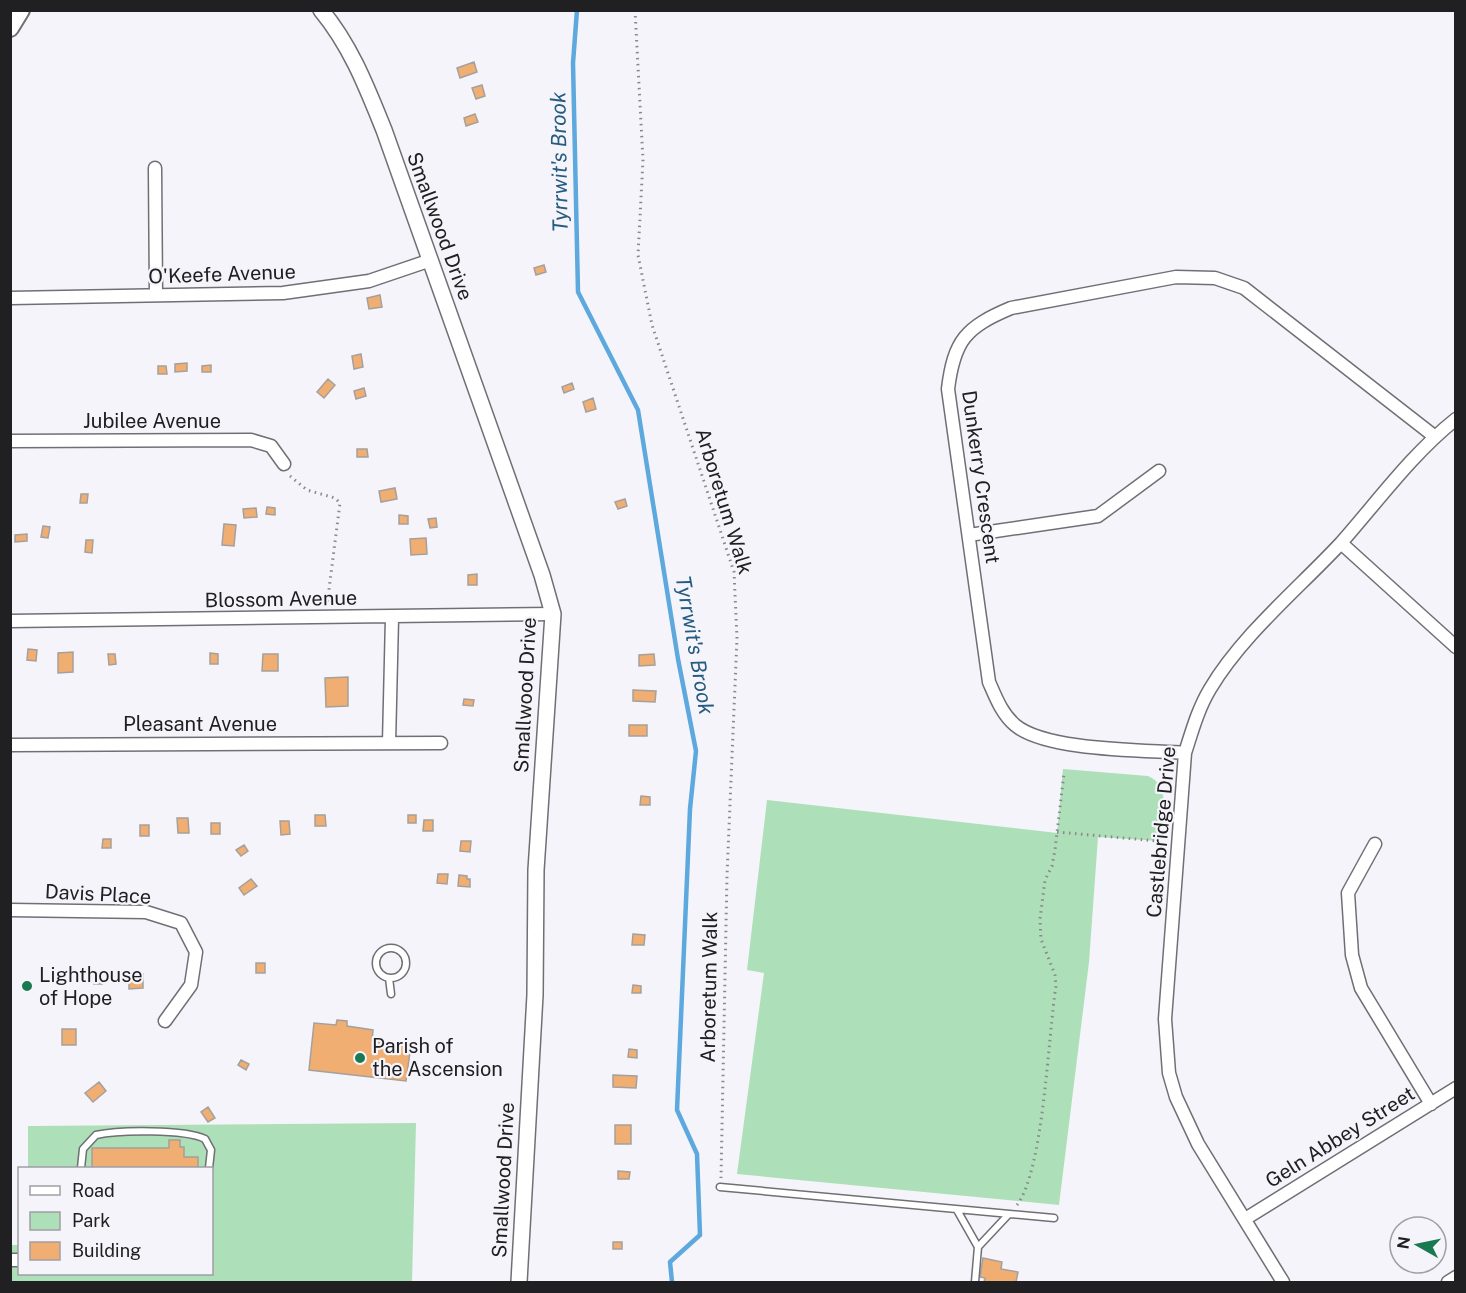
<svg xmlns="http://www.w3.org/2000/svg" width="1466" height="1293" font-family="'Public Sans',sans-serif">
<rect width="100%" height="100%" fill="#f5f4fa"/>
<path fill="#addfb8" d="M 1063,769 L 1148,776 C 1173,786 1161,820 1160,841 L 1098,837 L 1089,962 L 1059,1205 L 737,1174 L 764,973 L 747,970 L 767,800 L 1057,833 Z
M 416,1123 L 412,1282 L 11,1282 L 10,1245 L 19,1245 L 20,1274 L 212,1274 L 212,1168 L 28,1168 L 28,1126 Z"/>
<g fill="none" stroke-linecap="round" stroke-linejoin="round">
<path stroke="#5da8dd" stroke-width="4.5" d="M 577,10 L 573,63 L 578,292 L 638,410 L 678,659 L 696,751 L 690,809 L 677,1110 L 697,1154 L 700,1235 L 670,1262 L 672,1282"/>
</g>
<path fill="#f0ae73" stroke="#a5a09b" stroke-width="1.5" d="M 474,62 L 477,72 L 460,78 L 457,68 Z
M 482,85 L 485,96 L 476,99 L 472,88 Z
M 475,114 L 478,122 L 466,126 L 464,118 Z
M 544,265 L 546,272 L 536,275 L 534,268 Z
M 380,295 L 382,307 L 369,309 L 367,298 Z
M 361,354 L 363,367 L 354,369 L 352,356 Z
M 187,363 L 187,371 L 175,372 L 175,364 Z
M 211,365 L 211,372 L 202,372 L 202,366 Z
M 158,366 L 166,366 L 167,374 L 158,374 Z
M 328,379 L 335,385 L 324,398 L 317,392 Z
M 572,383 L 574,389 L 564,393 L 562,387 Z
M 364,388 L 366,396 L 356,399 L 354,391 Z
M 593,398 L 596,409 L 586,412 L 583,402 Z
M 357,449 L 367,449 L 368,457 L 357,457 Z
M 395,488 L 397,499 L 381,502 L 379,491 Z
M 81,494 L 88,494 L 87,503 L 80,503 Z
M 625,499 L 627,506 L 618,509 L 615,502 Z
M 267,507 L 275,508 L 275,515 L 266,514 Z
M 256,508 L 257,517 L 244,518 L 243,509 Z
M 399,515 L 408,516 L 408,524 L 399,524 Z
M 436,518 L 437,527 L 430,528 L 428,519 Z
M 224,524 L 236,525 L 234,546 L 222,545 Z
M 43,526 L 50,527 L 48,538 L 41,537 Z
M 27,534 L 27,541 L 15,542 L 15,535 Z
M 426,538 L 427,554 L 411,555 L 410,539 Z
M 86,540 L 93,540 L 92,553 L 85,552 Z
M 477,574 L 477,585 L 468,585 L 468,575 Z
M 28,649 L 37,650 L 36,661 L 27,660 Z
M 73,652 L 73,672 L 58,673 L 58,653 Z
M 210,653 L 218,654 L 218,664 L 210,664 Z
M 108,654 L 115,654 L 116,664 L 109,665 Z
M 263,654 L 278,654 L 278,671 L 262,671 Z
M 654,654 L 655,665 L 639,666 L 639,655 Z
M 348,677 L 348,706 L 326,707 L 325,678 Z
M 633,690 L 656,691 L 655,702 L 633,701 Z
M 464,699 L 474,700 L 473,706 L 463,705 Z
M 629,725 L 647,725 L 647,736 L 629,736 Z
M 641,796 L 650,797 L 650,805 L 640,805 Z
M 315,815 L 325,815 L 326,826 L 315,826 Z
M 408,815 L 416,815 L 416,823 L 408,823 Z
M 177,818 L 188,818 L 189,833 L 178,833 Z
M 424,820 L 433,820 L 433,831 L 423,831 Z
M 280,821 L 289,821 L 290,834 L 281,835 Z
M 211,823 L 220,823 L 220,834 L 211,834 Z
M 140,825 L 149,825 L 149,836 L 140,836 Z
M 103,839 L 111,839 L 111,848 L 102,848 Z
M 461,841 L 471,841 L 470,852 L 460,851 Z
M 244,845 L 248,851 L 241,856 L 236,850 Z
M 438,874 L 448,874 L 447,884 L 437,883 Z
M 459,875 L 467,876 L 467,879 L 470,879 L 470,887 L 458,886 Z
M 251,879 L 257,886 L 244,895 L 239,888 Z
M 633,934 L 645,935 L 644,945 L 632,945 Z
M 256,963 L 265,963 L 265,973 L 256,973 Z
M 102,973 L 102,984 L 94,984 L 94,974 Z
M 129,974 L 143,974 L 143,988 L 129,989 Z
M 633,985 L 641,986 L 641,993 L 632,993 Z
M 337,1020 L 347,1021 L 347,1026 L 373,1030 L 372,1041 L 411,1045 L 406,1081 L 309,1070 L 314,1023 L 336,1025 Z
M 62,1029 L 76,1029 L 76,1045 L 62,1045 Z
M 629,1049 L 637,1050 L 637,1058 L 628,1057 Z
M 241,1060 L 249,1064 L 246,1070 L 238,1065 Z
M 613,1075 L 637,1076 L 636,1088 L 613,1087 Z
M 99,1082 L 106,1091 L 93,1102 L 85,1093 Z
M 208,1107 L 215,1118 L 208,1122 L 201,1112 Z
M 615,1125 L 631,1125 L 631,1144 L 615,1144 Z
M 169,1140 L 180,1140 L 180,1147 L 184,1147 L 184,1157 L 198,1157 L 198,1168 L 92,1168 L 92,1148 L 169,1148 Z
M 618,1171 L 630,1172 L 629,1179 L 618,1179 Z
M 613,1242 L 622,1242 L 622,1249 L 613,1249 Z
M 983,1258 L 1002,1262 L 1001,1269 L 1018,1272 L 1016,1282 L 984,1282 L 985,1278 L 980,1277 Z"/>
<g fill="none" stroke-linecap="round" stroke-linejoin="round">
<defs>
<path id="service" d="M376 963a15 15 0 1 1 30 0a15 15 0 1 1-30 0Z
M 389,978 L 391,994
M 81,1168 L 83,1149 L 96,1135 C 118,1130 185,1129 205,1139 L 211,1150 L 209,1168
M 720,1187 L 1054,1218
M 957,1210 L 978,1247
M 975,1282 L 978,1247 L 1008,1215"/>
<path id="minor" d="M 155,168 L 156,295
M 10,298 L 283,293 L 369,281 L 431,260
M 10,441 L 251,440 L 271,446 L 284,464
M 969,535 L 1098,516 L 1159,471
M 1341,543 L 1456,647
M 10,621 L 553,614
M 389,743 L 392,618
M 10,745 L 441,743
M 1185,753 C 1144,750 1046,751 1015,725 C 1002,714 996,698 989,682 L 948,389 C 954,340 966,327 1011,308 L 1176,277 L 1215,278 L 1244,288 L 1434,436
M 1375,844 L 1348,893 L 1352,955 L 1361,988 L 1431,1104
M 10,910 L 146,912 L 181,923 L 196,952 L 191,985 L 165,1021
M 1245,1219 L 1456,1088
M 10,1260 L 20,1260
M 1283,1282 L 1198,1144 L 1176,1097 L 1169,1073 L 1165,1019 L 1185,753 C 1192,731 1198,709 1210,689 C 1243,634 1297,590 1341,543 C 1378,501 1412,454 1456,419
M 1448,1282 L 1456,1277"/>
<path id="tertiary" d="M 321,10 C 351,46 367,88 384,130 L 542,575 L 553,614 L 536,870 L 535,995 L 519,1282"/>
<path id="secondary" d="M 10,28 L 21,10"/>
</defs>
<use href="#service" stroke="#706f74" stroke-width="9"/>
<use href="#minor" stroke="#706f74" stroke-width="15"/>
<use href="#tertiary" stroke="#706f74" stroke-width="18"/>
<use href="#secondary" stroke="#706f74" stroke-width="20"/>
<path stroke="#89888c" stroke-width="3" stroke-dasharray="1.5 4.5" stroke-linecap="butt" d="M 635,10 L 643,160 L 638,255 L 652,325 L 734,572 L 737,638 L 727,875 L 721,1178
M 290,476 L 307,490 L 335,498 L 340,503 L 327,605
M 1057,832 L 1157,841
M 1017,1205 C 1044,1169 1048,1035 1056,986 L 1055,975 L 1041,939 L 1040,919 L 1045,880 L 1052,866 L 1055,850 L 1064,773"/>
<use href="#service" stroke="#fff" stroke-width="6"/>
<use href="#minor" stroke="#fff" stroke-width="12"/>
<use href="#tertiary" stroke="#fff" stroke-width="15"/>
<use href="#secondary" stroke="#fff" stroke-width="16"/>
</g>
<g fill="#197a51" stroke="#f5f4fa" stroke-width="2">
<circle cx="27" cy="986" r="6"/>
<circle cx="360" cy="1058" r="6"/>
</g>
<g text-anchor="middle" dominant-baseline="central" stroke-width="4.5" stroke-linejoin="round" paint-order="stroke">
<g font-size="20" fill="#202022" stroke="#f5f4fa">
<text transform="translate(440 226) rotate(70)">Smallwood Drive</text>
<text transform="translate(222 274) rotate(-2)">O'Keefe Avenue</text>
<text x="152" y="421">Jubilee Avenue</text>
<text transform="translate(981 477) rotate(82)">Dunkerry Crescent</text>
<text transform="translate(724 501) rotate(73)">Arboretum Walk</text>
<text transform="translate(281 599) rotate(-1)">Blossom Avenue</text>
<text transform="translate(525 695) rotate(-87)">Smallwood Drive</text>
<text x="200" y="724">Pleasant Avenue</text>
<text transform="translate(1161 832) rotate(-85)">Castlebridge Drive</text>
<text transform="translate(98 894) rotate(3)">Davis Place</text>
<text transform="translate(709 987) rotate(-89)">Arboretum Walk</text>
<text transform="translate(1340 1137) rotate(-32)">Geln Abbey Street</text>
<text transform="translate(503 1180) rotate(-87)">Smallwood Drive</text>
</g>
<g font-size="20" fill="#202022" stroke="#f5f4fa" text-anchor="start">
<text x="39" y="975">Lighthouse<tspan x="39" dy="23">of Hope</tspan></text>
<text x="372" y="1046">Parish of<tspan x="372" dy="23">the Ascension</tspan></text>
</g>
<g font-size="21" font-style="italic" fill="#255b80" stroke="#f5f4fa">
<text transform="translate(559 162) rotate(-91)">Tyrrwit's Brook</text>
<text transform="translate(695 645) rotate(80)">Tyrrwit's Brook</text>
</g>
</g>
<rect width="1466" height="1293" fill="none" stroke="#202022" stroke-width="24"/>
<rect x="18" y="1167" width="195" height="108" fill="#f5f4fa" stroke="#a09fa4" stroke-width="1.5"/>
<rect x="30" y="1186" width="30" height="9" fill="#ffffff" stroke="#a09fa4" stroke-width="1.5"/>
<text x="72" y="1197" font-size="18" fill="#202022">Road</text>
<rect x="30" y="1212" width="30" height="18" fill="#addfb8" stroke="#a09fa4" stroke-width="1.5"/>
<text x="72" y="1227" font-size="18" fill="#202022">Park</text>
<rect x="30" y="1242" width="30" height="18" fill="#f0ae73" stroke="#a09fa4" stroke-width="1.5"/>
<text x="72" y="1257" font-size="18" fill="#202022">Building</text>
<g transform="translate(1418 1245) rotate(279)"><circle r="28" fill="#f5f4fa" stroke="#a09fa4" stroke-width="1.5"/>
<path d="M0-4.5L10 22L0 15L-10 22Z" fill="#197a51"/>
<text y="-9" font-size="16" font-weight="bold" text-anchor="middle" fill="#202022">N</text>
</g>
</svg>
